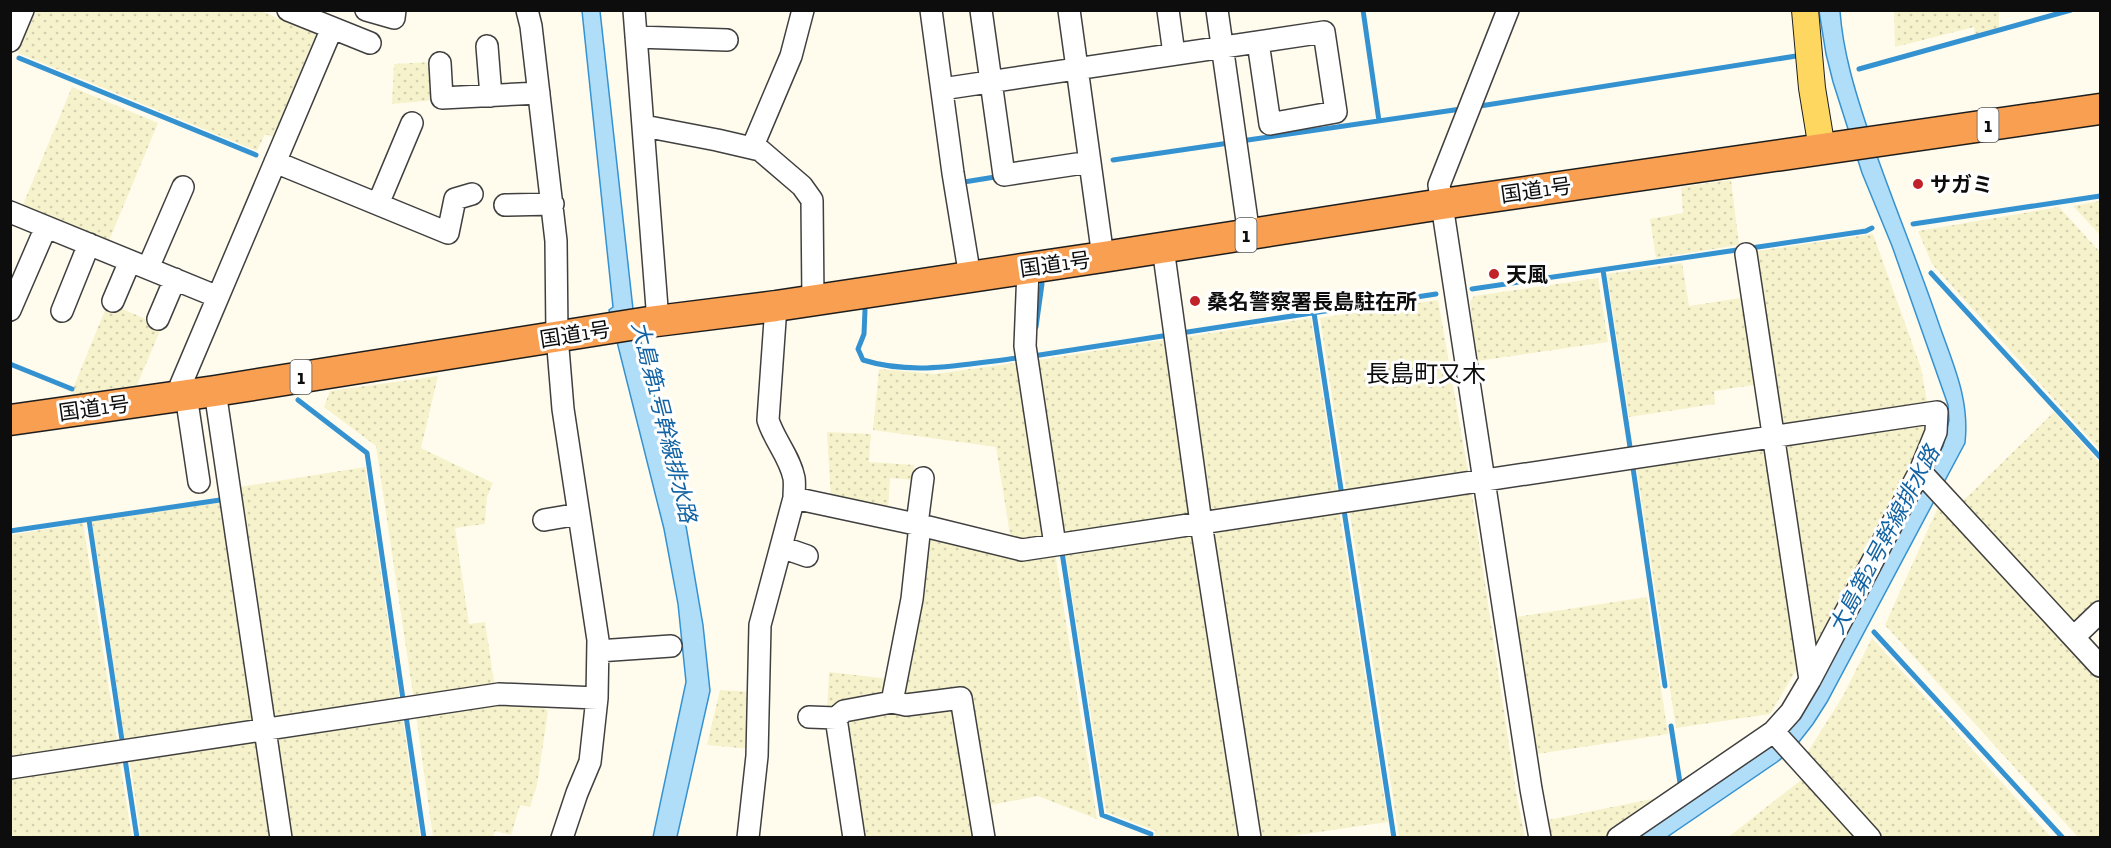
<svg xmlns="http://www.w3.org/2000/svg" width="2111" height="848" font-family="'Zilla Slab','Noto Sans JP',serif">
<defs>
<pattern id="farmland-dots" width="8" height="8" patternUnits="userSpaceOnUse" patternTransform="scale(1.5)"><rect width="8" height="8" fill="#f6f2cc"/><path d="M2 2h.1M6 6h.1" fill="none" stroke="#d2ceae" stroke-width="1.8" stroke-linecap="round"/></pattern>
</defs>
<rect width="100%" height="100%" fill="#fffced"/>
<path fill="url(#farmland-dots)" d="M 36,10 L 261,11 L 316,34 L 273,137 L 265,134 L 257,151 L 18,53 Z
M 1894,11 L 1999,11 L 1999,28 L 1975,35 L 1974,27 L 1895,47 Z
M 432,62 L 435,100 L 392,104 L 394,64 Z
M 72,87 L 158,123 L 108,243 L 22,207 Z
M 1731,180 L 1739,245 L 1656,258 L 1650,219 L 1683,213 L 1681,187 Z
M 2100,201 L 2100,235 L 2073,206 Z
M 2059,207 L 2100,252 L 2100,450 L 1932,264 L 1918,231 Z
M 1873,234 L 1921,368 L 1928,407 L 1778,430 L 1751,252 Z
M 1682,263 L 1689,306 L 1747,297 L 1760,384 L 1714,391 L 1715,404 L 1629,417 L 1607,274 Z
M 1598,278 L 1608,342 L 1477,361 L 1470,302 L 1474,296 Z
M 1438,300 L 1469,477 L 1347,496 L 1320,318 Z
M 108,303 L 162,326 L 137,385 L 73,395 L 74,386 Z
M 1311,318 L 1338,497 L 1208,517 L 1178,338 Z
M 1169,339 L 1195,515 L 1064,538 L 1038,360 Z
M 1022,362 L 1050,539 L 1011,541 L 996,447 L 873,430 L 879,369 L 935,374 Z
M 438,376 L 421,448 L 493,483 L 487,497 L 485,524 L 455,528 L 469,624 L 485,622 L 495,688 L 414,701 L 376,446 L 324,407 L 330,391 Z
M 2054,412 L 2100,463 L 2100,607 L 2075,630 L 1959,505 Z
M 1922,421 L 1926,426 L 1926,429 L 1907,482 L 1816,660 L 1780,443 Z
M 827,432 L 871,434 L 869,462 L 914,465 L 913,480 L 890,478 L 888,512 L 831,500 Z
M 1767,444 L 1801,662 L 1770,714 L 1676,728 L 1636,463 Z
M 365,467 L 400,703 L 272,721 L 233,488 Z
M 1471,489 L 1516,792 L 1525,837 L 1399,837 L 1349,508 Z
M 224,502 L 257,723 L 126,747 L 92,521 Z
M 1939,505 L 2100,682 L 2100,837 L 2078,837 L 1885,625 Z
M 1339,510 L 1388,822 L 1284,837 L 1255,837 L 1211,530 Z
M 83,523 L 118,747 L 11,761 L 11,535 Z
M 1193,530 L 1244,837 L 1154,837 L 1156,831 L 1106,812 L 1065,550 Z
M 935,534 L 1055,553 L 1097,819 L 1038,796 L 985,806 L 966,692 L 904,701 L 922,601 L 928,539 Z
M 1647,597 L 1668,734 L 1537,754 L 1516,617 Z
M 1872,638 L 2051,837 L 1878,837 L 1804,758 L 1843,696 Z
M 829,672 L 890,679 L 882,700 L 827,711 Z
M 720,690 L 754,692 L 752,749 L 707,745 Z
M 537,701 L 548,711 L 537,785 L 530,807 L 520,805 L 511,835 L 495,831 L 493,837 L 433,837 L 416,715 L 466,707 Z
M 957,704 L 979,837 L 865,837 L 847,721 Z
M 402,715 L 420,837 L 286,837 L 276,735 Z
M 257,737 L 275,837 L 141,837 L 129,756 Z
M 119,757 L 132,837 L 11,838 L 11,773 Z
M 1805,777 L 1861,838 L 1727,838 Z
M 1657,798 L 1659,805 L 1611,837 L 1552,837 L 1548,820 Z"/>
<path fill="#b0ddf8" stroke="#3592d1" stroke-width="1.5" d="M 582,11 L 600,11 L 633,309 L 686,526 L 703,625 L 710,691 L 677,837 L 653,837 L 686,682 L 678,604 L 664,529 L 609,310 L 613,307 Z
M 1819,11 L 1840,11 C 1843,52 1855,91 1868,130 C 1890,196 1917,259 1939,324 C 1953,364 1970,399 1965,443 L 1827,702 L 1813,724 L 1795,747 L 1777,762 L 1667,837 L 1634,838 L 1768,746 L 1910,510 L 1943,446 L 1949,420 L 1948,405 L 1892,246 L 1862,173 L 1833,82 L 1826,54 Z"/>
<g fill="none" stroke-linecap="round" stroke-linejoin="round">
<path stroke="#3592d1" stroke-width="5" d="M 1363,10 L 1379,121
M 19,58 L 256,155
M 1859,69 L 2071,10
M 1480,106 L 1796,56
M 1241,141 L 1461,109
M 1113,160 L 1229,143
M 964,182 L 995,177
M 1913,224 L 2100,196
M 1751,248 L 1866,231 L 1872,228
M 1603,270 L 1630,447
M 1931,273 L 2100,457
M 1472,289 L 1737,250
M 865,310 L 864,334 L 858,349 L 863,360 C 914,376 966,364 1018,358
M 1314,313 L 1342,496
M 1036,327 L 1042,284
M 1181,333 L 1436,294
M 1033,356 L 1169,335
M 10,364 L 72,389
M 298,400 L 367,453 L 403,699
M 1633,468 L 1665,686
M 1344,510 L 1394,838
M 89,520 L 122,740
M 10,531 L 220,500
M 1062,552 L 1102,815 L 1151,834 L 1150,838
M 1874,632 L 2063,838
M 406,716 L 424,838
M 1671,726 L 1681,789
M 125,759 L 137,838"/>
<defs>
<path id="minor" d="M 288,10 L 370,43
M 366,10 L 394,18 L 395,10
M 527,10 L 531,26 L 556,241 L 557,336 L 563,409 L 598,640 L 597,698 L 590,762 L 577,793 L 562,838
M 634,10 L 658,321
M 931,10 L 953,173 L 970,277
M 981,10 L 1004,175 L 1090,162
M 1069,10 L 1103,257
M 1168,10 L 1174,54
M 1217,10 L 1249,235
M 1508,10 L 1439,185 L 1531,789 L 1540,838
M 636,37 L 727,40
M 10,41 L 23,10
M 487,46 L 491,96
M 440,63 L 442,98 L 539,93
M 942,89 L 1324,32 L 1336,112 L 1270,124 L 1258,42
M 644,126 L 717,140 L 760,150 L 802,186 L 812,200 L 813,301
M 752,148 L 791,56 L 803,10
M 275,162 L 448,233 L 455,199 L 472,194
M 378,204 L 412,123
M 505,205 L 553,204
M 10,212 L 218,297
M 1163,248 L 1201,523 L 1250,838
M 148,268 L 183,187
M 1028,269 L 1025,346 L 1055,545
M 113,301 L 130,261
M 10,310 L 46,227
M 62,311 L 89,244
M 158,319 L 175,279
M 215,391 L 281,838
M 186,395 L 199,482
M 176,396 L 332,28
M 1920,471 L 2100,666
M 794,498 L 920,525 L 1022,550 L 1937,412 L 1936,432 L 1920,471 L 1810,680
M 544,520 L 579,514
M 917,524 L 923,478
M 781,547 L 807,556
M 2074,637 L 2100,612
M 598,651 L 671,646
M 892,702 L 906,705 L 961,698 L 984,838
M 809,717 L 836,718
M 1774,732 L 1870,838
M 10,768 L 499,694 L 597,698
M 748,838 L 757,756 L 760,625 L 794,498 C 794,491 795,484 794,478 C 790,457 774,440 768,420 L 776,306
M 854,838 L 836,718 L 844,711 L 892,702 L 912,599 L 920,525
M 1618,838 L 1773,732 L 1791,712 L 1810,680 L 1746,254"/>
<path id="major" d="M 1805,10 L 1812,88 L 1822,149"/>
<path id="highway" d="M 10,420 L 215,391 L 649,322 L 776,306 L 1103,257 L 1442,204 L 2100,109"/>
</defs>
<use href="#minor" stroke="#404040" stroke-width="24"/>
<use href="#major" stroke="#1e1e1e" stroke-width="28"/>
<use href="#highway" stroke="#1e1e1e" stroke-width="33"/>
<use href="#minor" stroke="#fff" stroke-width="21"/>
<use href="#major" stroke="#fdd760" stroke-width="26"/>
<use href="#highway" stroke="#f99f51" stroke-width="30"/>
</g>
<g fill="#c12128" stroke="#fff" stroke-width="2">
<circle cx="1918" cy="184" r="6"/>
<circle cx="1494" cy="274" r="6"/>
<circle cx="1195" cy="301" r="6"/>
</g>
<g text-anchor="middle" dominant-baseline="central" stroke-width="6" stroke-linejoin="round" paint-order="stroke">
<g fill="#fff" stroke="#565656" stroke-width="1.5">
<rect x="1977.5" y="108" width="21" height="34" rx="4.5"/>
<rect x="1235.5" y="218" width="21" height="34" rx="4.5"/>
<rect x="290.5" y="360" width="21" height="34" rx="4.5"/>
</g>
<g font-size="20" font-weight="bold" fill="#0d0d0d">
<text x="1988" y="125">1</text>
<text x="1246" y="235">1</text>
<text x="301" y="377">1</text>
</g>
<g font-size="21" font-weight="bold" fill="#0d0d0d" stroke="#fff" text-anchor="start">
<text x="1930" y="184">サガミ</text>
<text x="1506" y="274">天風</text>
<text x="1207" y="301">桑名警察署長島駐在所</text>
</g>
<g font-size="21" fill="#0d0d0d" stroke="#fff">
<text transform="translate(1536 190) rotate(-8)">国道1号</text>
<text transform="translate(1055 264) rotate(-8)">国道1号</text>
<text transform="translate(575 334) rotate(-9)">国道1号</text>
<text transform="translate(94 408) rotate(-8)">国道1号</text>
</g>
<g font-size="22" font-style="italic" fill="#1263a3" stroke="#fff">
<text transform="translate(664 422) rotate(76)">大島第1号幹線排水路</text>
<text transform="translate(1884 540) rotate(-62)">大島第2号幹線排水路</text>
</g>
<g font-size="24" fill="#0d0d0d" stroke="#fff">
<text x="1426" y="373">長島町又木</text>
</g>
</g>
<rect width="2111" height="848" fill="none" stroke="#0d0d0d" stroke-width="24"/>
</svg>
